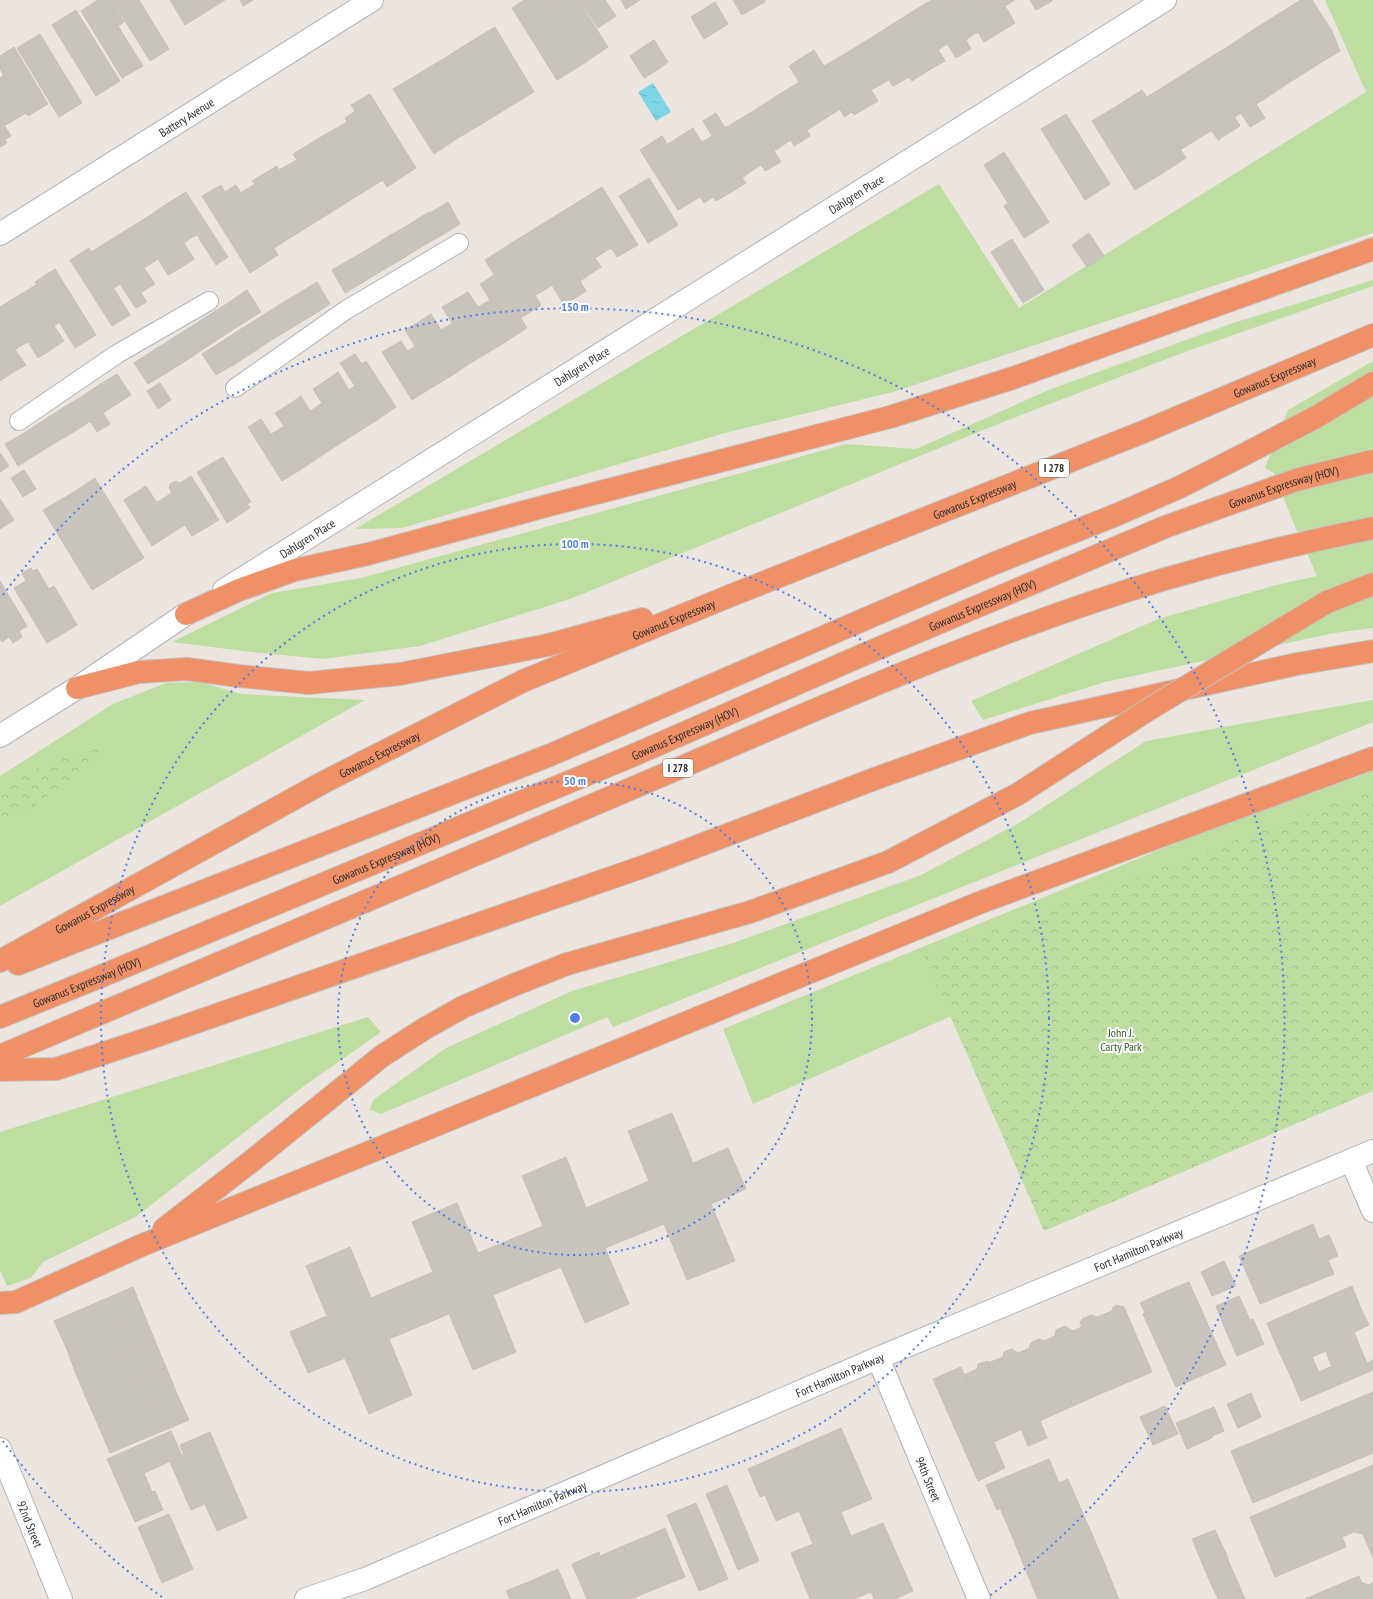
<svg xmlns="http://www.w3.org/2000/svg" width="1373" height="1599" font-family="'PT Sans Narrow',sans-serif">
<defs>
<pattern id="forest-crowns" width="20" height="18" patternUnits="userSpaceOnUse"><rect width="20" height="18" fill="#bddda1"/><path d="M2 6a3 3 0 1 1 6 0M12 15a3 3 0 1 1 6 0" fill="none" stroke="#a3be8b"/></pattern>
<pattern id="water-ripples" width="26" height="14" patternUnits="userSpaceOnUse"><rect width="26" height="14" fill="#7dd6e3"/><path d="M2 4q2-2 4 0t4 0M15 11q2-2 4 0t4 0" fill="none" stroke="#6cb8c3"/></pattern>
</defs>
<rect width="100%" height="100%" fill="#ece5df"/>
<path fill="#bddda1" d="M 1325,0 L 1373,0 L 1373,233 L 893,392 L 725,433 L 402,528 L 355,529 L 939,184 L 1019,308 L 1366,92 Z
M 1373,280 L 1373,286 L 1182,353 L 1008,420 L 570,599 L 420,646 L 323,659 L 251,652 L 172,642 L 272,593 L 361,578 L 846,444 L 916,449 L 1051,389 L 1233,323 Z
M 1373,361 L 1373,628 L 1334,633 L 1105,682 L 983,720 L 971,701 L 1158,619 L 1276,585 L 1317,576 L 1292,519 L 1274,473 L 1265,468 L 1288,410 Z
M 200,682 L 241,694 L 365,700 L 0,906 L 0,776 L 113,704 L 166,683 Z
M 1373,700 L 1373,722 L 613,1027 L 607,1017 L 381,1114 L 370,1110 L 373,1100 L 446,1048 L 572,991 L 733,943 L 921,875 L 1019,823 L 1146,741 Z
M 1373,771 L 1373,905 L 956,1014 L 753,1104 L 723,1029 L 1210,829 Z
M 368,1017 L 381,1032 L 304,1086 L 137,1216 L 43,1262 L 31,1278 L 7,1286 L 0,1270 L 0,1132 Z"/>
<path fill="url(#forest-crowns)" d="M 107,743 L 91,766 L 0,830 L 0,789 L 41,766 Z
M 1373,789 L 1373,1091 L 1044,1231 L 924,956 Z"/>
<path fill="url(#water-ripples)" d="M 653,83 L 671,112 L 656,121 L 638,92 Z"/>
<path fill="#c8c3bd" stroke="#c7c0b9" d="M 98,0 L 111,0 L 124,22 L 118,26 L 143,66 L 122,78 L 81,11 Z
M 112,0 L 139,0 L 169,49 L 150,61 Z
M 170,0 L 202,0 L 209,10 L 185,25 Z
M 202,0 L 225,0 L 209,10 Z
M 240,0 L 253,0 L 243,6 Z
M 524,0 L 543,0 L 583,64 L 557,80 L 512,8 Z
M 543,0 L 578,0 L 608,47 L 583,64 Z
M 579,0 L 605,0 L 616,16 L 598,28 Z
M 621,0 L 640,0 L 626,9 Z
M 733,0 L 749,0 L 754,8 L 742,15 Z
M 749,0 L 764,0 L 765,2 L 754,8 Z
M 932,0 L 949,0 L 971,36 L 966,40 L 971,49 L 956,58 L 923,5 Z
M 949,0 L 978,0 L 999,33 L 984,42 L 978,32 L 971,36 Z
M 978,0 L 1015,0 L 1005,6 L 1015,23 L 999,33 Z
M 1030,0 L 1051,0 L 1052,1 L 1036,10 Z
M 1301,0 L 1312,0 L 1332,31 L 1340,51 L 1317,65 L 1283,11 Z
M 715,2 L 728,24 L 704,39 L 691,17 Z
M 923,5 L 947,44 L 938,50 L 945,61 L 929,70 L 899,20 Z
M 76,10 L 120,81 L 96,96 L 52,25 Z
M 1283,11 L 1317,65 L 1290,82 L 1256,28 Z
M 899,20 L 929,70 L 912,81 L 909,77 L 902,81 L 874,36 Z
M 495,27 L 534,92 L 509,107 L 470,42 Z
M 1256,28 L 1290,82 L 1263,100 L 1229,46 Z
M 40,34 L 82,103 L 59,117 L 17,48 Z
M 874,36 L 902,81 L 893,86 L 889,80 L 871,90 L 848,52 Z
M 654,40 L 668,62 L 657,70 L 643,47 Z
M 470,42 L 509,107 L 485,122 L 445,58 Z
M 1229,46 L 1263,100 L 1256,104 L 1265,118 L 1250,127 L 1241,113 L 1235,117 L 1201,63 Z
M 14,47 L 48,104 L 28,116 L 0,69 L 0,56 Z
M 643,47 L 657,70 L 644,78 L 630,56 Z
M 814,50 L 852,112 L 844,117 L 840,109 L 823,120 L 789,66 Z
M 848,52 L 878,101 L 854,115 L 824,66 Z
M 445,58 L 485,122 L 458,138 L 418,74 Z
M 1201,63 L 1240,126 L 1218,140 L 1212,131 L 1209,132 L 1176,79 Z
M 418,74 L 458,138 L 434,154 L 393,89 Z
M 4,75 L 26,113 L 4,126 L 0,119 L 0,78 Z
M 1176,79 L 1209,132 L 1180,150 L 1147,97 Z
M 799,82 L 823,120 L 807,130 L 810,136 L 802,141 L 775,97 Z
M 1142,90 L 1186,158 L 1161,174 L 1117,106 Z
M 370,94 L 416,168 L 387,187 L 345,118 L 355,111 L 351,105 Z
M 775,97 L 802,141 L 794,146 L 791,140 L 774,151 L 750,113 Z
M 1117,106 L 1161,174 L 1135,190 L 1092,121 Z
M 716,113 L 725,128 L 727,127 L 753,170 L 742,178 L 746,183 L 733,191 L 702,142 L 712,136 L 703,121 Z
M 750,113 L 781,162 L 765,171 L 761,165 L 753,170 L 727,127 Z
M 1066,114 L 1110,184 L 1085,200 L 1041,129 Z
M 0,119 L 11,136 L 5,140 L 7,143 L 0,147 Z
M 347,122 L 383,180 L 357,196 L 321,137 Z
M 693,128 L 733,191 L 716,201 L 713,197 L 704,203 L 668,144 Z
M 662,136 L 700,197 L 678,210 L 640,150 Z
M 321,137 L 357,196 L 330,213 L 293,154 Z
M 1004,152 L 1049,222 L 1024,238 L 1004,206 L 1008,203 L 984,165 Z
M 297,160 L 330,213 L 301,231 L 265,173 L 277,166 L 279,170 Z
M 265,173 L 301,231 L 274,248 L 240,193 L 255,184 L 252,181 Z
M 649,178 L 678,225 L 648,243 L 619,196 Z
M 221,185 L 225,192 L 236,185 L 278,255 L 250,273 L 202,196 Z
M 602,187 L 638,245 L 617,257 L 611,248 L 603,253 L 573,205 Z
M 186,192 L 228,257 L 216,265 L 197,235 L 191,238 L 168,203 Z
M 448,202 L 460,224 L 442,235 L 430,213 Z
M 168,203 L 191,238 L 184,243 L 194,259 L 182,267 L 149,216 Z
M 573,205 L 603,253 L 595,258 L 601,267 L 580,281 L 544,223 Z
M 429,212 L 442,235 L 421,247 L 408,225 Z
M 149,216 L 182,267 L 168,275 L 158,259 L 150,264 L 128,229 Z
M 544,223 L 586,291 L 564,305 L 552,285 L 543,291 L 513,242 Z
M 408,225 L 421,247 L 402,259 L 389,236 Z
M 128,229 L 150,264 L 144,268 L 155,284 L 145,290 L 112,239 Z
M 1089,233 L 1104,256 L 1087,267 L 1072,245 Z
M 389,236 L 402,259 L 383,270 L 370,248 Z
M 112,239 L 145,290 L 141,293 L 147,302 L 136,308 L 120,284 L 114,288 L 91,252 Z
M 1012,239 L 1044,290 L 1023,303 L 991,252 Z
M 513,242 L 543,291 L 535,295 L 541,305 L 521,318 L 485,260 Z
M 89,248 L 130,315 L 112,326 L 70,260 Z
M 370,248 L 383,270 L 365,281 L 351,259 Z
M 351,259 L 365,281 L 345,293 L 332,270 Z
M 55,269 L 96,335 L 75,348 L 35,282 Z
M 494,275 L 527,328 L 507,341 L 483,304 L 490,300 L 480,284 Z
M 317,282 L 330,304 L 313,315 L 299,293 Z
M 36,285 L 60,322 L 54,326 L 64,341 L 49,351 L 16,297 Z
M 247,290 L 261,312 L 242,324 L 228,303 Z
M 468,292 L 478,307 L 483,304 L 507,341 L 489,352 L 456,299 Z
M 299,293 L 313,315 L 293,327 L 279,305 Z
M 16,297 L 49,351 L 38,358 L 28,342 L 22,345 L 0,310 L 0,307 Z
M 456,299 L 489,352 L 469,364 L 446,327 L 452,323 L 442,307 Z
M 228,303 L 242,324 L 223,336 L 209,315 Z
M 279,305 L 293,327 L 273,339 L 260,317 Z
M 0,310 L 22,345 L 15,350 L 26,365 L 12,373 L 0,353 Z
M 431,314 L 441,330 L 446,327 L 469,364 L 451,376 L 417,323 Z
M 209,315 L 223,336 L 205,348 L 192,326 Z
M 260,317 L 273,339 L 255,351 L 241,329 Z
M 417,323 L 451,376 L 431,388 L 408,351 L 415,346 L 405,330 Z
M 192,326 L 205,348 L 187,360 L 173,338 Z
M 241,329 L 255,351 L 235,364 L 221,342 Z
M 173,338 L 187,360 L 168,372 L 154,350 Z
M 401,341 L 431,388 L 412,400 L 382,352 Z
M 221,342 L 235,364 L 216,375 L 202,354 Z
M 154,350 L 168,372 L 148,384 L 134,363 Z
M 0,353 L 12,373 L 0,381 Z
M 355,354 L 362,364 L 366,361 L 396,407 L 377,420 L 340,363 Z
M 338,372 L 349,390 L 355,386 L 377,420 L 358,432 L 325,381 Z
M 117,374 L 131,395 L 112,407 L 99,385 Z
M 325,381 L 358,432 L 339,444 L 315,408 L 322,403 L 313,389 Z
M 160,383 L 171,400 L 158,409 L 147,391 Z
M 99,385 L 112,407 L 94,419 L 81,397 Z
M 301,396 L 310,411 L 315,408 L 339,444 L 321,456 L 288,405 Z
M 81,397 L 94,419 L 75,431 L 61,409 Z
M 288,405 L 321,456 L 300,470 L 275,432 L 284,426 L 275,413 Z
M 61,409 L 75,431 L 55,443 L 41,422 Z
M 103,413 L 110,424 L 97,432 L 90,421 Z
M 261,419 L 271,434 L 275,432 L 300,470 L 282,481 L 248,427 Z
M 41,422 L 55,443 L 37,454 L 24,433 Z
M 24,433 L 37,454 L 18,466 L 5,444 Z
M 0,453 L 9,466 L 0,472 Z
M 223,457 L 251,502 L 247,504 L 250,508 L 227,523 L 197,472 Z
M 24,470 L 36,489 L 23,497 L 11,478 Z
M 191,476 L 219,520 L 192,536 L 185,525 L 175,531 L 157,502 L 172,493 L 169,488 L 170,484 L 176,481 L 180,483 Z
M 95,478 L 144,558 L 118,574 L 69,495 Z
M 146,486 L 175,531 L 152,546 L 124,500 Z
M 69,495 L 118,574 L 92,590 L 43,510 Z
M 0,499 L 14,520 L 0,529 Z
M 31,568 L 33,571 L 37,569 L 49,589 L 54,586 L 77,625 L 47,643 L 14,588 L 26,581 L 22,573 Z
M 0,581 L 27,626 L 19,631 L 22,637 L 13,643 L 9,637 L 2,642 L 0,639 Z
M 672,1113 L 693,1163 L 728,1148 L 746,1189 L 711,1204 L 735,1261 L 687,1280 L 664,1224 L 605,1248 L 629,1304 L 585,1323 L 561,1267 L 493,1295 L 516,1352 L 473,1370 L 449,1314 L 389,1339 L 412,1395 L 369,1414 L 345,1358 L 308,1373 L 290,1332 L 327,1316 L 306,1266 L 350,1247 L 371,1298 L 433,1272 L 412,1222 L 457,1203 L 478,1253 L 543,1226 L 522,1176 L 566,1157 L 586,1208 L 649,1181 L 628,1131 Z
M 1313,1224 L 1319,1239 L 1329,1235 L 1334,1246 L 1250,1281 L 1239,1256 Z
M 1334,1246 L 1338,1256 L 1328,1260 L 1334,1274 L 1260,1304 L 1250,1281 Z
M 1224,1261 L 1236,1286 L 1212,1296 L 1201,1272 Z
M 1189,1282 L 1226,1365 L 1201,1376 L 1164,1292 Z
M 1352,1286 L 1362,1311 L 1277,1347 L 1267,1323 Z
M 133,1287 L 144,1314 L 66,1347 L 54,1321 Z
M 1164,1292 L 1201,1376 L 1176,1387 L 1143,1314 L 1145,1313 L 1140,1303 Z
M 1239,1296 L 1250,1320 L 1226,1331 L 1216,1306 Z
M 1117,1305 L 1124,1307 L 1152,1372 L 1126,1383 L 1097,1317 L 1112,1311 L 1113,1307 Z
M 1362,1311 L 1369,1325 L 1354,1332 L 1360,1347 L 1329,1360 L 1326,1351 L 1312,1357 L 1316,1366 L 1291,1377 L 1277,1347 Z
M 144,1314 L 155,1341 L 76,1374 L 66,1347 Z
M 1091,1315 L 1097,1317 L 1126,1383 L 1100,1394 L 1073,1331 L 1082,1327 L 1080,1323 L 1082,1319 Z
M 1253,1319 L 1264,1344 L 1237,1356 L 1226,1331 Z
M 1065,1326 L 1073,1331 L 1100,1394 L 1073,1406 L 1044,1341 L 1055,1336 L 1056,1330 Z
M 1039,1339 L 1044,1341 L 1073,1406 L 1046,1418 L 1018,1353 L 1030,1348 L 1029,1346 L 1032,1342 Z
M 155,1341 L 166,1367 L 87,1400 L 76,1374 Z
M 1360,1347 L 1367,1363 L 1373,1360 L 1373,1370 L 1301,1401 L 1291,1377 L 1316,1366 L 1319,1372 L 1332,1366 L 1329,1360 Z
M 1012,1349 L 1018,1353 L 1046,1418 L 1040,1421 L 1047,1438 L 1028,1446 L 1021,1429 L 1018,1431 L 988,1363 L 1003,1357 L 1004,1352 Z
M 988,1361 L 1018,1431 L 994,1442 L 964,1375 L 977,1369 L 978,1364 Z
M 166,1367 L 177,1394 L 99,1427 L 87,1400 Z
M 961,1367 L 1005,1468 L 978,1481 L 933,1379 Z
M 1373,1392 L 1373,1453 L 1253,1503 L 1231,1451 Z
M 1251,1393 L 1261,1417 L 1238,1428 L 1227,1404 Z
M 177,1394 L 189,1420 L 110,1453 L 99,1427 Z
M 1165,1406 L 1178,1434 L 1153,1445 L 1140,1417 Z
M 1214,1407 L 1224,1431 L 1212,1436 L 1212,1438 L 1187,1449 L 1176,1423 Z
M 841,1428 L 872,1499 L 841,1512 L 851,1536 L 883,1523 L 913,1591 L 895,1599 L 874,1599 L 871,1592 L 854,1599 L 810,1599 L 791,1553 L 813,1544 L 799,1511 L 776,1521 L 765,1495 L 760,1497 L 748,1469 Z
M 171,1431 L 182,1456 L 144,1473 L 152,1492 L 155,1491 L 163,1510 L 135,1522 L 107,1459 Z
M 210,1432 L 247,1518 L 217,1531 L 205,1504 L 191,1510 L 170,1462 L 184,1455 L 180,1445 Z
M 1049,1459 L 1059,1483 L 997,1510 L 986,1485 Z
M 1373,1465 L 1373,1558 L 1363,1534 L 1354,1532 L 1342,1537 L 1346,1547 L 1275,1577 L 1250,1517 Z
M 1068,1479 L 1080,1507 L 1012,1536 L 1000,1508 Z
M 727,1485 L 759,1561 L 738,1570 L 706,1494 Z
M 696,1503 L 728,1579 L 699,1591 L 667,1515 Z
M 1080,1507 L 1092,1534 L 1023,1563 L 1012,1536 Z
M 169,1514 L 193,1569 L 162,1583 L 138,1527 Z
M 665,1528 L 685,1577 L 665,1585 L 645,1537 Z
M 1215,1530 L 1220,1541 L 1197,1551 L 1192,1539 Z
M 1092,1534 L 1103,1560 L 1034,1590 L 1023,1563 Z
M 645,1537 L 665,1585 L 643,1594 L 623,1546 Z
M 1220,1541 L 1226,1553 L 1202,1563 L 1197,1551 Z
M 623,1546 L 643,1594 L 632,1599 L 618,1599 L 600,1556 Z
M 599,1552 L 600,1556 L 618,1599 L 587,1599 L 572,1564 Z
M 1226,1553 L 1230,1565 L 1207,1575 L 1202,1563 Z
M 1103,1560 L 1114,1587 L 1086,1599 L 1038,1599 L 1034,1590 Z
M 1230,1565 L 1236,1578 L 1213,1588 L 1207,1575 Z
M 558,1569 L 571,1599 L 541,1599 L 533,1580 Z
M 1359,1576 L 1361,1582 L 1368,1585 L 1373,1583 L 1373,1599 L 1305,1599 Z
M 1236,1578 L 1241,1590 L 1218,1599 L 1213,1588 Z
M 533,1580 L 541,1599 L 510,1599 L 506,1591 Z
M 1114,1587 L 1119,1599 L 1086,1599 Z
M 1241,1590 L 1245,1599 L 1220,1599 Z"/>
<g fill="none" stroke-linecap="round" stroke-linejoin="round">
<defs>
<path id="service" d="M 235,388 L 346,310 L 459,243
M 19,421 L 117,354 L 209,301"/>
<g id="minor">
<path id="s1" d="M 0,234 L 372,0"/>
<path id="s2" d="M 224,590 L 1165,0"/>
<path d="M 1351,1160 L 1373,1211"/>
<path id="s3" d="M 878,1358 L 979,1599"/>
<path id="s4" d="M 306,1599 L 365,1579 L 878,1358 L 1373,1151"/>
</g>
<g id="secondary">
<path d="M 0,736 L 77,688 L 186,614"/>
<path id="s5" d="M 0,1449 L 61,1599"/>
</g>
<g id="motorway">
<path d="M 1327,602 L 1373,584"/>
<path d="M 186,614 L 239,590 L 295,570 L 368,554 L 546,506 L 890,417 L 1013,378 L 1373,249"/>
<path d="M 77,688 L 139,672 L 187,669 L 239,676 L 309,683 L 400,674 L 548,645 L 642,619"/>
<path id="s6" d="M 0,961 L 324,782 L 523,681 L 732,595 L 1143,432 L 1373,335"/>
<path d="M 18,964 L 550,755 L 995,563 L 1116,515 L 1180,487 L 1247,453 L 1316,417 L 1373,383"/>
<path id="s7" d="M 0,1017 L 104,975 L 634,755 L 858,657 L 1165,527 L 1296,480 L 1373,461"/>
<path d="M 0,1056 C 207,969 414,882 621,793 C 800,717 978,635 1165,579 C 1233,559 1303,542 1373,528"/>
<path d="M 0,1070 L 56,1069 L 156,1036 L 648,865 L 877,778 L 1030,723 L 1297,664 L 1373,651"/>
<path d="M 164,1229 L 253,1160 L 382,1056 L 424,1029 L 463,1007 L 516,984 L 567,964 L 750,912 L 888,862"/>
<path d="M 0,1303 L 16,1302 L 140,1246 L 984,901 L 1373,758"/>
</g>
</defs>
<use href="#service" stroke="#b0b3ba" stroke-width="20"/>
<use href="#minor" stroke="#b0b3ba" stroke-width="24"/>
<use href="#secondary" stroke="#b0b3ba" stroke-width="24"/>
<use href="#motorway" stroke="#c4c4c4" stroke-width="24"/>
<use href="#service" stroke="#fff" stroke-width="18"/>
<use href="#minor" stroke="#fff" stroke-width="22"/>
<use href="#secondary" stroke="#fff" stroke-width="22"/>
<use href="#motorway" stroke="#ef9067" stroke-width="22"/>
<defs>
<path id="motorway-bridge" d="M 888,862 L 1018,794 L 1151,708 L 1327,602"/>
</defs>
<use href="#motorway-bridge" stroke="#c4c4c4" stroke-width="24" stroke-linecap="butt"/>
<use href="#motorway-bridge" stroke="#ef9067" stroke-width="22"/>
</g>
<g fill="none" stroke="#4f80e9" stroke-width="2" stroke-dasharray="2 4">
<circle cx="575" cy="1018" r="237"/>
<circle cx="575" cy="1018" r="474"/>
<path d="M162 1597A711 711 0 0 1 3 1441M3 595A711 711 0 1 1 988 1597"/>
</g>
<g text-anchor="middle" dominant-baseline="central" stroke-width="4" stroke-linejoin="round" paint-order="stroke">
<g fill="#fff" stroke="#6b6b6b" stroke-width="1">
<rect x="1039" y="459" width="30" height="18" rx="3"/>
<rect x="663" y="759" width="30" height="18" rx="3"/>
</g>
<g font-size="11" font-weight="bold" fill="#2b2b2b">
<text x="1054" y="468">I 278</text>
<text x="678" y="768">I 278</text>
</g>
<g font-size="12" fill="#2b2b2b" stroke="#fff">
<text stroke="none"><textPath href="#s1" startOffset="220">Battery Avenue</textPath></text>
<text stroke="none"><textPath href="#s2" startOffset="746">Dahlgren Place</textPath></text>
<text stroke="none"><textPath href="#s2" startOffset="422">Dahlgren Place</textPath></text>
<text stroke="none"><textPath href="#s6" startOffset="1404">Gowanus Expressway</textPath></text>
<text stroke="none"><textPath href="#s7" startOffset="1389">Gowanus Expressway (HOV)</textPath></text>
<text stroke="none"><textPath href="#s6" startOffset="1080">Gowanus Expressway</textPath></text>
<text stroke="none"><textPath href="#s2" startOffset="98">Dahlgren Place</textPath></text>
<text stroke="none"><textPath href="#s7" startOffset="1065">Gowanus Expressway (HOV)</textPath></text>
<text stroke="none"><textPath href="#s6" startOffset="756">Gowanus Expressway</textPath></text>
<text stroke="none"><textPath href="#s7" startOffset="741">Gowanus Expressway (HOV)</textPath></text>
<text stroke="none"><textPath href="#s6" startOffset="432">Gowanus Expressway</textPath></text>
<text stroke="none"><textPath href="#s7" startOffset="417">Gowanus Expressway (HOV)</textPath></text>
<text stroke="none"><textPath href="#s6" startOffset="108">Gowanus Expressway</textPath></text>
<text stroke="none"><textPath href="#s7" startOffset="93">Gowanus Expressway (HOV)</textPath></text>
<text stroke="none"><textPath href="#s4" startOffset="903">Fort Hamilton Parkway</textPath></text>
<text stroke="none"><textPath href="#s4" startOffset="579">Fort Hamilton Parkway</textPath></text>
<text stroke="none"><textPath href="#s3" startOffset="131">94th Street</textPath></text>
<text stroke="none"><textPath href="#s4" startOffset="255">Fort Hamilton Parkway</textPath></text>
<text stroke="none"><textPath href="#s5" startOffset="81">92nd Street</textPath></text>
</g>
<g font-size="12" fill="#386222" stroke="#fff">
<text x="1121" y="1032">John J.<tspan x="1121" dy="14">Carty Park</tspan></text>
</g>
</g>
<circle cx="575" cy="1018" r="6" fill="#4f80e9" stroke="#fff" stroke-width="2"/>
<g font-size="12" text-anchor="middle" font-weight="bold" fill="#4f80e9" stroke="#fff" stroke-width="4" stroke-linejoin="round" paint-order="stroke">
<text x="575" y="311">150 m</text>
<text x="575" y="548">100 m</text>
<text x="575" y="785">50 m</text>
</g>
</svg>
